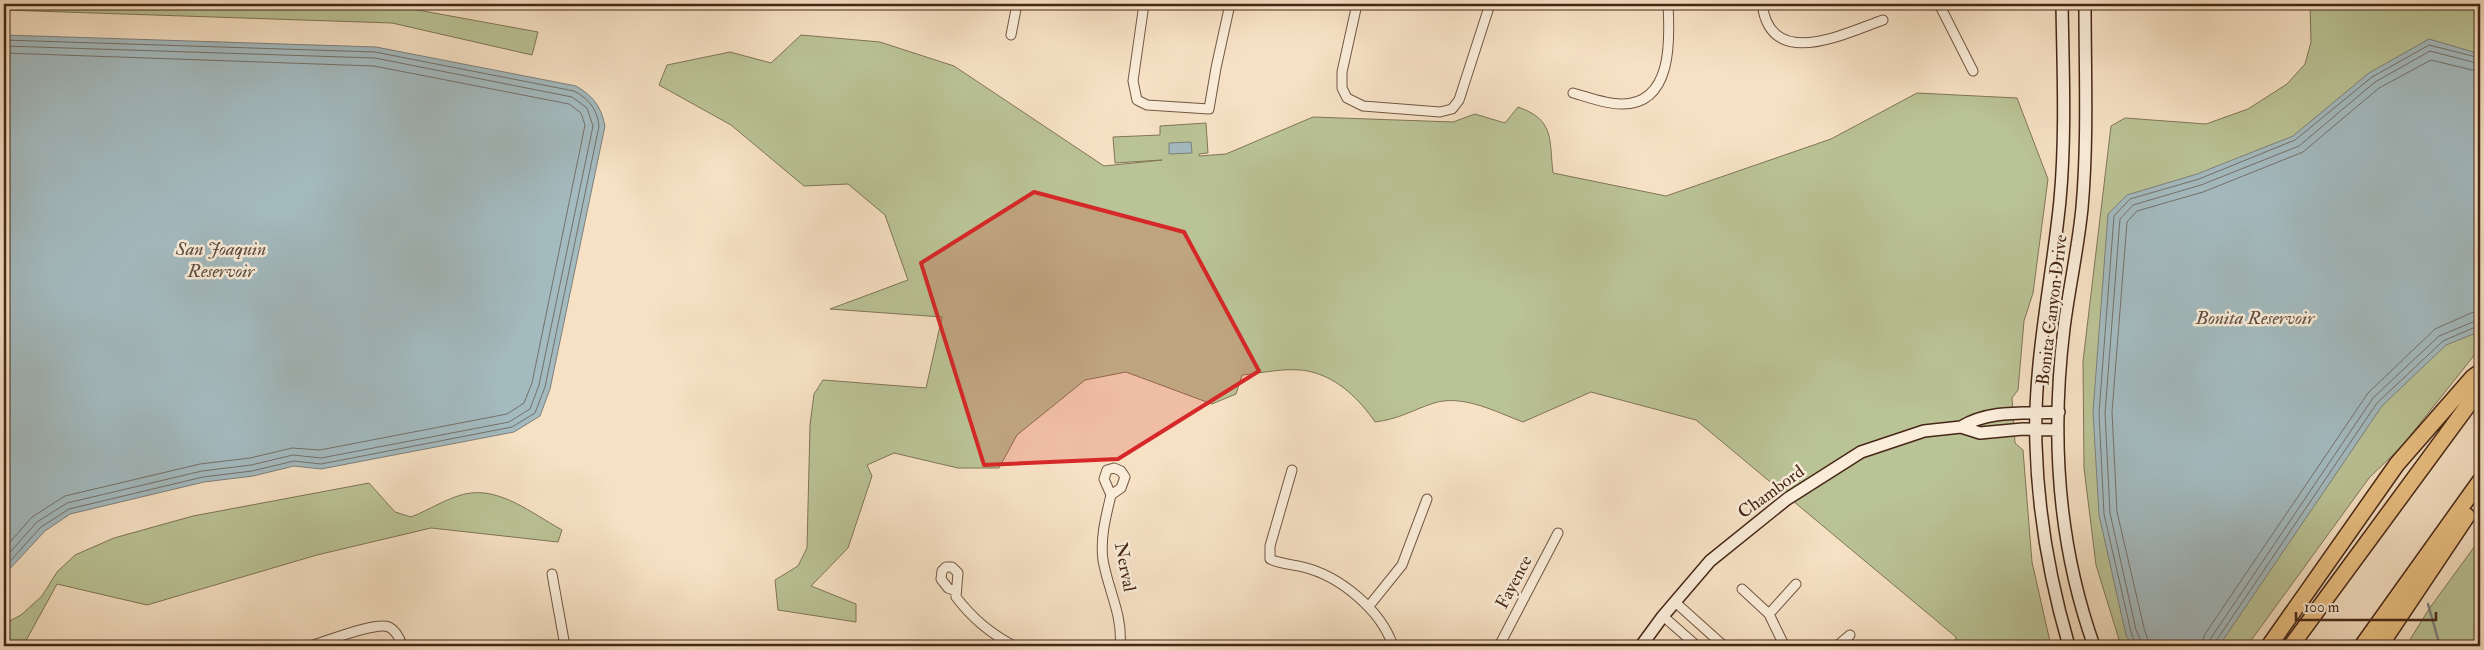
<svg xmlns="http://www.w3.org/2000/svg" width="2484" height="650" font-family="'IM FELL Double Pica',serif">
<rect width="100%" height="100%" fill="#f6e1c4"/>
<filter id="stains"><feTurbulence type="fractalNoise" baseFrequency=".004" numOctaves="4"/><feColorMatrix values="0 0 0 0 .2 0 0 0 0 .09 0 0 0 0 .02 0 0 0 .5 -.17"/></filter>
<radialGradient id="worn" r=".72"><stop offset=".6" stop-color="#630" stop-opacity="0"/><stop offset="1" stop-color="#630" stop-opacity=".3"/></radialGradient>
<path fill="#bac396" stroke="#807556" d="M 4,4 L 385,4 L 538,32 L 532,55 L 392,23 L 4,10 Z
M 2310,4 L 2480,4 L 2480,348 L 2402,446 L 2369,478 L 2247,646 L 2121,646 L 2096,565 L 2084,468 L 2083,361 L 2111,126 L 2125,118 L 2206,124 L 2248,109 L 2287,84 L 2305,64 L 2311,42 Z
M 801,35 L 880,42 L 954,66 L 1104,166 L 1162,160 L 1115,163 L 1113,137 L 1160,135 L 1160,126 L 1206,123 L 1208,153 L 1199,154 L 1199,156 L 1226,154 L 1313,117 L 1453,122 L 1475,114 L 1505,123 L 1518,107 C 1555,120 1549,139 1553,173 L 1666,196 L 1831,139 L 1917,93 L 2017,98 L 2048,179 L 2033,293 L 2024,321 L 2018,390 L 2012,398 L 2015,443 L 2023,450 L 2032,562 L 2051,646 L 1955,646 L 1956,637 L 1696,420 L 1591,392 L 1523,422 C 1496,412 1463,394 1434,403 C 1412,410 1400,419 1375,422 C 1360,400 1339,379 1312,372 C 1291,366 1263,373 1242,375 L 1236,394 L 1212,404 L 1126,372 L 1085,380 L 1017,435 L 999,468 L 958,468 L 894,453 L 867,465 L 872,476 L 848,548 L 811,586 L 856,604 L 856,622 L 778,610 L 775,580 L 798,566 L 807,548 L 810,425 L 814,394 L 823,380 L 926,388 L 942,317 L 830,309 L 908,280 L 885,215 L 848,184 L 804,186 L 731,125 L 659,85 L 667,65 L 730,52 L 771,63 Z
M 369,483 L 395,512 L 411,517 C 429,510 447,498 465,494 C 499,486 533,514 562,530 L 558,542 L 431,528 L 317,555 L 147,605 L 57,584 L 23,646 L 4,646 L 4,624 L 21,615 L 42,596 L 57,572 L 75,555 L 114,538 L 193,516 Z
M 2480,539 L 2480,646 L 2406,646 L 2429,609 Z"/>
<path fill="#a3babf" stroke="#7e7f7b" d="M 4,35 L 376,47 L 576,86 C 593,96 601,106 605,126 L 550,389 L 540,416 L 514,432 L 321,469 L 294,466 L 253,476 L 204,482 L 70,514 L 45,531 L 4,575 Z
M 2429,39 L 2480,54 L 2480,328 L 2476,333 L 2446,345 L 2382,406 L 2219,646 L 2132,646 L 2126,635 L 2099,515 L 2093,412 L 2108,214 L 2127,195 L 2197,174 L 2293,136 L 2369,73 Z
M 1191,142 L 1192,153 L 1169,154 L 1169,143 Z"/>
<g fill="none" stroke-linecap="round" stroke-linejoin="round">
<path stroke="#74706a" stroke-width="1" d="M 4,40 L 375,52 L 574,91 C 589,99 597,109 599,126 L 545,387 L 535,413 L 512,427 L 321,464 L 294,461 L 252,471 L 203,477 L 69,509 L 41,527 L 4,568
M 4,46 L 375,58 L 572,97 L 587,108 L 593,126 L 539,385 L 530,409 L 509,422 L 321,458 L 293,455 L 251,465 L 202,471 L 67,503 L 37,522 L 4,559
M 4,53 L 374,66 L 569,104 L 581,113 L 585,125 L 532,383 L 524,403 L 507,414 L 320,450 L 292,448 L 250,458 L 200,464 L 65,496 L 32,517 L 4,549
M 2136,646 L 2131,632 L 2104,514 L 2099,413 L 2114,216 L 2130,199 L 2199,179 L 2295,140 L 2372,77 L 2429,45 L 2480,58
M 2143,646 L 2136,630 L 2110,513 L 2105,413 L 2120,219 L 2133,205 L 2201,185 L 2299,146 L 2375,82 L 2430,51 L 2480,64
M 2150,646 L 2144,628 L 2117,512 L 2112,412 L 2127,222 L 2137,211 L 2203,192 L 2303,152 L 2379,88 L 2431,60 L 2480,72
M 2201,646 L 2205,634 L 2368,393 L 2435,329 L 2471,313 L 2480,311
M 2209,646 L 2211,638 L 2373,398 L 2439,336 L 2480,319
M 2215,646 L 2216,641 L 2377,403 L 2443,341 L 2480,325"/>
<path stroke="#7e7f7b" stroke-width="2.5" d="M 2428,604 L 2440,646"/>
<defs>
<path id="street" d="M 1144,4 L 1133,81 L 1137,100 L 1147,105 L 1209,109 L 1216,68 L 1230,4
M 1357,4 L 1342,72 L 1342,88 L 1347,98 L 1363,106 L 1440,112 L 1452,109 L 1459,100 L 1490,4
M 1762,4 C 1771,71 1843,34 1883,20
M 1939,4 L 1973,71
M 1011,35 L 1017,4
M 1573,93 C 1588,97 1605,104 1621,104 C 1673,105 1670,39 1668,4
M 1114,468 L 1121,471 L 1125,477 L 1121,488 L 1111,495 L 1104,479 L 1107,470 Z
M 1292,470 L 1270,546 L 1270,559 C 1281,564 1291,564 1303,567 C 1340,576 1381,610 1393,646
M 1111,495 C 1106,516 1100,538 1103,560 C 1108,590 1123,615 1120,646
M 552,574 L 565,646
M 1742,589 L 1769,614
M 955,591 L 948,588 L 941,579 L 942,571 L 946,567 L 952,567 L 958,573 L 956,597 C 973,619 990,633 1014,646
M 1675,602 L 1724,646
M 1369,606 L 1402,565 L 1427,499
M 1663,616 L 1697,646
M 1784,645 L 1769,614 L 1796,584
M 310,646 C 325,642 376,621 389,627 C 397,631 400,639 402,646
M 1499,646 L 1558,533
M 1772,646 L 1786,646
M 1837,646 L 1850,635"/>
<path id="secondary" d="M 2062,4 C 2063,69 2066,135 2060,200 C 2052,282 2033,363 2036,445 C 2038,513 2050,581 2069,646
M 2085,4 C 2085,72 2088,140 2082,208 C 2078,249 2069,288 2064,328 C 2051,435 2058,545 2094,646
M 1961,427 C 1990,409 2026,414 2059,412
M 1641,646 L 1663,616 L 1710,561 L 1787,499 L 1861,452 L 1924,431 L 1961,427 L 1980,433 L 2023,429 L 2058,430"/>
<path id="highway" d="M 2269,646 L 2397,464 L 2473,377 L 2480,372
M 2291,646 L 2480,389
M 2362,646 L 2480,481
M 2380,646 L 2467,516"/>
</defs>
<use href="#street" stroke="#725642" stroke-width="11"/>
<use href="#secondary" stroke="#462716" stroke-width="14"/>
<use href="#highway" stroke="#462716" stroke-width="18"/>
<use href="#street" stroke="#f9ecd9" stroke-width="9"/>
<use href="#secondary" stroke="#f9ecd9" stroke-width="11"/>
<use href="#highway" stroke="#ebc082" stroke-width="15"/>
</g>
<path fill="#d62828" fill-opacity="0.2" stroke="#d62828" stroke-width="4" stroke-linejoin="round" d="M 1034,192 L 1184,232 L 1259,371 L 1118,459 L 984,465 L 921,263 Z"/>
<g text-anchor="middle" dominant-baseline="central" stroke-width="5" stroke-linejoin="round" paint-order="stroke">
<g font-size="18" fill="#462716" stroke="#f9ecd9">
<text transform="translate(2052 310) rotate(-83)">Bonita Canyon Drive</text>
<text transform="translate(1771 492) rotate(-36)">Chambord</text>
<text transform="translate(1125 567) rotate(79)">Nerval</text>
<text transform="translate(1514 582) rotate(-62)">Fayence</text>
</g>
<g font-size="19" font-style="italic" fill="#5d4c40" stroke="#f9ecd9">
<text x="221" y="249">San Joaquin<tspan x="221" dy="22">Reservoir</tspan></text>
<text x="2255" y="318">Bonita Reservoir</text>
</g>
</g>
<rect width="2484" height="650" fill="none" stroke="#f6e1c4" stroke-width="20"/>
<rect x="5" y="5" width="2474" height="640" fill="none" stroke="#462716" stroke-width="2.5"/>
<rect x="10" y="10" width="2464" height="630" fill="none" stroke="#462716"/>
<path d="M2296 612v8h140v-8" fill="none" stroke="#462716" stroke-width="2.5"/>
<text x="2304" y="612" font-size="15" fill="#462716" stroke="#f9ecd9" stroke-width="4" paint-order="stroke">100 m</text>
<rect width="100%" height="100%" filter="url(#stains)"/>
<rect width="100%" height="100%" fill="url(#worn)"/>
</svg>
